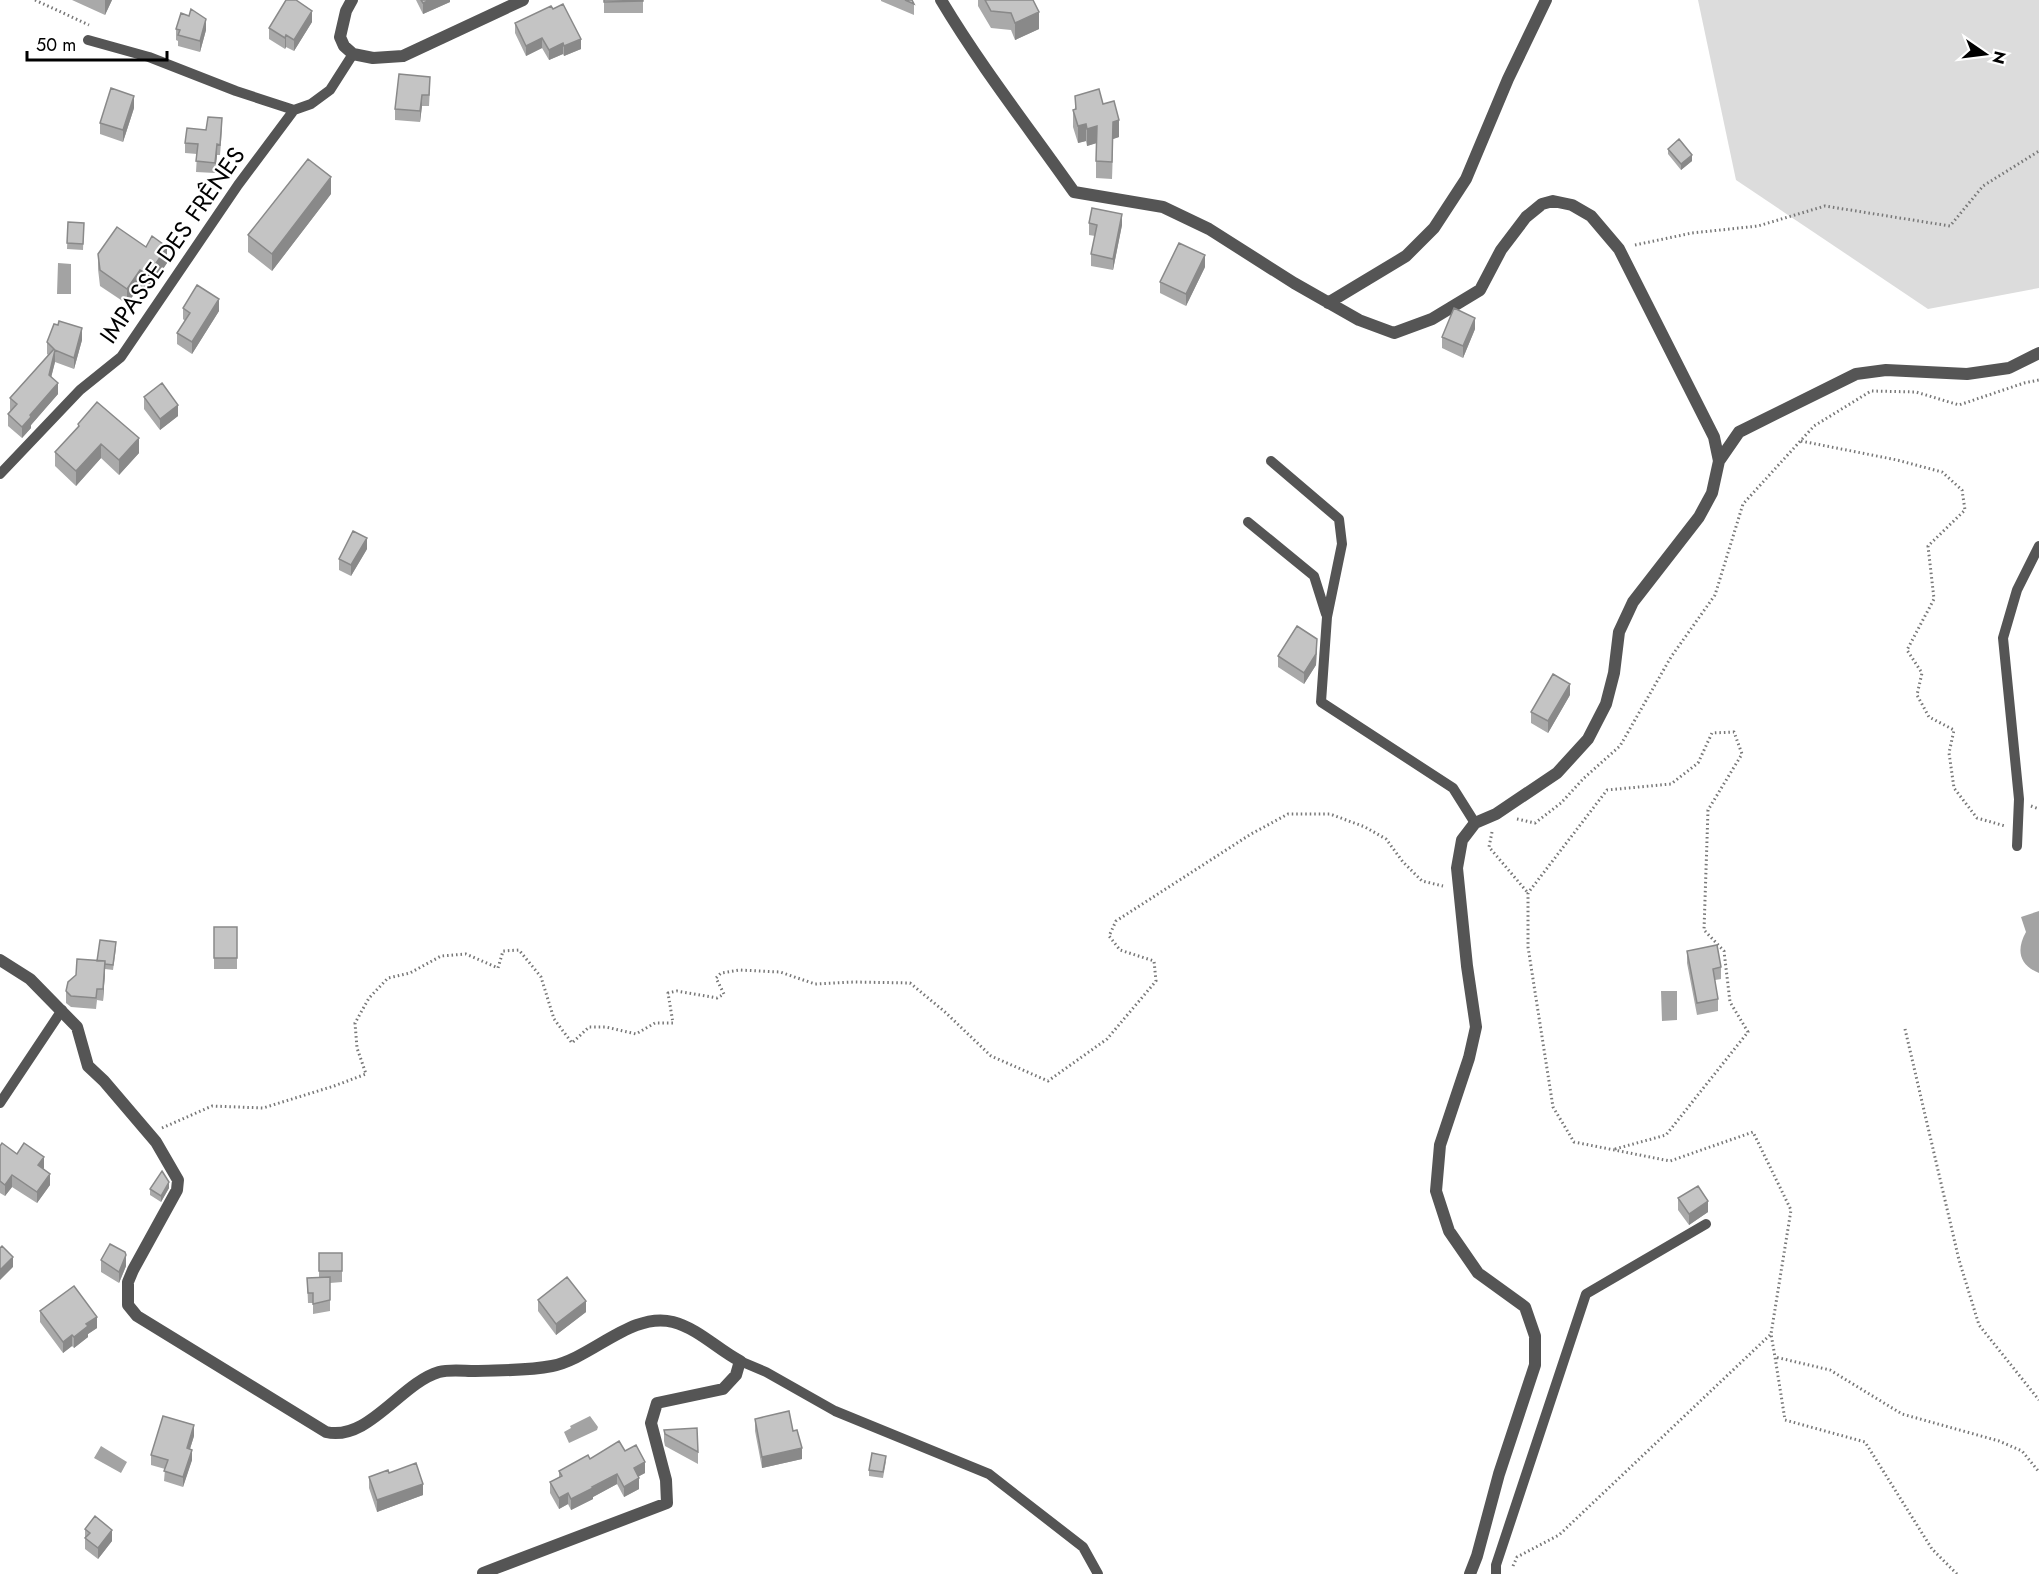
<svg xmlns="http://www.w3.org/2000/svg" width="2039" height="1574" font-family="Jost,sans-serif">
<rect width="100%" height="100%" fill="#fff"/>
<path fill="#dcdcdc" d="M 1698,0 L 2039,0 L 2039,288 L 1928,309 L 1736,180 Z"/>
<path fill="#a3a3a3" d="M 58,263 L 71,264 L 71,294 L 57,294 Z
M 2039,911 L 2039,973 C 2019,965 2016,950 2026,932 L 2021,917 Z
M 1661,991 L 1677,991 L 1677,1020 L 1662,1021 Z
M 590,1416 L 598,1427 L 597,1430 L 569,1443 L 564,1432 L 571,1428 L 570,1426 Z
M 101,1446 L 127,1462 L 121,1473 L 94,1458 Z"/>
<g fill="none" stroke-linecap="round" stroke-linejoin="round">
<path stroke="#777" stroke-width="3" stroke-dasharray="1.5 3" stroke-linecap="butt" d="M 35,0 L 89,25
M 1635,245 L 1692,233 L 1758,226 L 1825,206 L 1950,226 L 1983,186 L 2039,151
M 1801,441 L 1897,460 L 1942,472 L 1962,490 L 1965,510 L 1928,546 L 1934,599 L 1907,650 L 1922,673 L 1917,695 L 1929,717 L 1954,730 L 1949,753 L 1954,788 L 1977,818 L 2005,826
M 2031,806 L 2039,809
M 1517,819 L 1535,823 L 1561,803 L 1584,778 L 1620,746 L 1671,657 L 1715,595 L 1743,504 L 1814,426 L 1871,391 L 1916,392 L 1959,405 L 2024,383 L 2039,380
M 1492,832 L 1489,847 L 1528,893
M 1905,1029 L 1959,1260 L 1979,1325 L 2039,1400
M 162,1128 L 212,1106 L 263,1108 L 334,1086 L 366,1074 L 357,1048 L 355,1023 L 369,998 L 388,978 L 410,973 L 441,956 L 466,954 L 498,968 L 503,951 L 519,950 L 541,977 L 554,1019 L 572,1043 L 589,1027 L 606,1027 L 636,1034 L 655,1023 L 673,1023 L 668,993 L 677,991 L 717,998 L 724,994 L 716,978 L 721,973 L 739,970 L 780,972 L 815,984 L 854,982 L 910,983 L 945,1012 L 991,1056 L 1048,1081 L 1107,1039 L 1156,981 L 1154,961 L 1120,950 L 1109,936 L 1116,921 L 1251,834 L 1288,814 L 1330,814 L 1365,827 L 1386,839 L 1403,862 L 1422,881 L 1443,886
M 1615,1149 L 1666,1135 L 1748,1032 L 1730,1002 L 1724,951 L 1704,930 L 1708,810 L 1742,754 L 1734,732 L 1712,733 L 1698,763 L 1671,784 L 1607,790 L 1528,893 L 1528,947 L 1553,1107 L 1574,1142 L 1670,1161 L 1753,1132 L 1791,1210 L 1771,1334 L 1775,1357
M 1513,1566 L 1517,1557 L 1559,1535 L 1771,1334
M 1957,1574 L 1932,1549 L 1865,1442 L 1785,1420 L 1775,1357 L 1830,1370 L 1902,1414 L 1999,1441 L 2022,1451 L 2039,1472"/>
<path stroke="#555" stroke-width="10" d="M 88,40 L 149,57 L 236,91 L 294,110 L 311,104 L 330,90 L 353,54
M 1271,461 L 1339,519 L 1342,544 L 1327,617 L 1321,702 L 1453,788 L 1475,823
M 0,474 L 80,390 L 121,357 L 238,185 L 294,110
M 1248,522 L 1314,576 L 1326,614
M 2017,846 L 2019,799 L 2003,638 L 2017,590 L 2039,546
M 0,1103 L 62,1010
M 740,1361 L 766,1372 L 835,1411 L 989,1474 L 1083,1547 L 1098,1574
M 1496,1574 L 1496,1565 L 1586,1294 L 1706,1224"/>
<path stroke="#555" stroke-width="12" d="M 352,0 L 346,11 L 340,37 L 344,46 L 353,54 L 373,58 L 403,56 L 523,0
M 941,0 C 981,67 1029,128 1074,192 L 1163,207 L 1209,229 L 1294,283 L 1359,320 L 1394,333 L 1432,319 L 1480,290 L 1501,250 L 1526,217 L 1542,204 L 1553,201 L 1572,205 L 1591,216 L 1619,249 L 1714,437 L 1719,461
M 1328,303 L 1406,256 L 1434,228 L 1466,179 L 1508,79 L 1546,0
M 0,960 L 30,979 L 77,1027 L 88,1066 L 104,1081 L 156,1142 L 178,1180 L 177,1190 L 133,1270 L 128,1282 L 128,1305 L 137,1316 L 326,1432 C 368,1442 401,1383 439,1372 C 450,1369 464,1371 475,1371 C 501,1370 527,1371 552,1366 C 592,1358 632,1311 673,1322 C 699,1329 717,1349 740,1361 L 736,1375 L 723,1389 L 657,1403 L 651,1423 L 666,1480 L 667,1503 L 483,1573
M 1470,1574 L 1477,1556 L 1499,1474 L 1535,1365 L 1535,1336 L 1525,1307 L 1478,1273 L 1449,1231 L 1436,1191 L 1440,1145 L 1469,1058 L 1476,1027 L 1467,966 L 1457,868 L 1462,840 L 1475,823 L 1496,814 L 1557,773 L 1588,739 L 1606,704 L 1614,673 L 1619,632 L 1633,602 L 1699,517 L 1712,493 L 1719,461 L 1739,432 L 1856,374 L 1886,370 L 1967,374 L 2009,368 L 2039,353"/>
</g>
<path fill="#a9a9a9" d="M 72,0 L 112,0 L 105,15 Z
M 416,0 L 450,0 L 450,2 L 423,14 Z
M 604,0 L 643,0 L 643,13 L 604,13 Z
M 881,0 L 912,0 L 914,4 L 914,15 L 881,1 Z
M 978,0 L 1033,0 L 1039,29 L 1015,40 L 1011,30 L 991,28 L 978,6 Z
M 312,22 L 294,51 L 286,47 L 285,49 L 269,39 L 269,28 Z
M 515,23 L 581,49 L 564,56 L 563,54 L 549,60 L 542,48 L 526,56 L 515,33 Z
M 176,29 L 206,30 L 200,52 L 178,46 L 178,41 L 176,40 Z
M 430,88 L 429,106 L 422,106 L 420,122 L 395,120 L 395,109 Z
M 1075,96 L 1103,104 L 1119,137 L 1113,139 L 1112,179 L 1096,178 L 1096,143 L 1087,146 L 1086,141 L 1078,143 L 1073,127 L 1073,110 L 1075,109 Z
M 134,108 L 123,142 L 100,134 L 100,123 Z
M 222,129 L 220,155 L 217,155 L 215,173 L 196,172 L 197,154 L 185,153 L 185,143 L 206,130 Z
M 1668,149 L 1692,161 L 1681,170 L 1668,154 Z
M 331,194 L 272,271 L 248,252 L 248,235 Z
M 68,222 L 84,223 L 83,250 L 67,249 Z
M 1089,223 L 1122,225 L 1113,270 L 1091,266 L 1091,254 L 1095,236 L 1089,235 Z
M 98,254 L 167,263 L 148,291 L 140,286 L 127,304 L 100,286 L 98,269 Z
M 1205,267 L 1186,306 L 1160,293 L 1160,282 Z
M 183,308 L 219,311 L 192,354 L 177,344 L 177,333 L 185,321 L 183,319 Z
M 1475,329 L 1463,358 L 1442,348 L 1442,337 Z
M 82,340 L 74,369 L 55,362 L 51,377 L 58,394 L 31,425 L 31,428 L 22,438 L 8,426 L 8,414 L 11,411 L 10,410 L 10,398 L 48,355 L 47,354 L 47,342 Z
M 144,397 L 178,416 L 160,430 L 144,409 Z
M 78,424 L 139,453 L 119,475 L 101,458 L 76,486 L 55,466 L 55,452 L 78,427 Z
M 367,549 L 351,576 L 339,570 L 339,559 Z
M 1317,650 L 1316,665 L 1304,684 L 1278,667 L 1278,656 Z
M 1570,695 L 1548,733 L 1531,723 L 1531,712 Z
M 214,927 L 237,927 L 237,969 L 214,969 Z
M 116,948 L 113,970 L 105,969 L 103,1001 L 97,1000 L 96,1009 L 71,1007 L 66,1003 L 66,991 L 97,961 Z
M 1687,951 L 1721,967 L 1721,979 L 1715,980 L 1718,999 L 1718,1011 L 1697,1015 L 1687,963 Z
M 0,1146 L 17,1154 L 44,1168 L 43,1169 L 50,1185 L 37,1203 L 12,1187 L 5,1196 L 0,1193 Z
M 169,1188 L 161,1202 L 150,1195 L 150,1189 Z
M 1678,1198 L 1708,1212 L 1689,1225 L 1678,1210 Z
M 319,1253 L 342,1253 L 342,1282 L 330,1283 L 330,1311 L 313,1314 L 313,1303 L 308,1303 L 307,1278 L 319,1278 Z
M 101,1260 L 126,1266 L 119,1283 L 101,1272 Z
M 538,1300 L 586,1312 L 556,1335 L 538,1311 Z
M 40,1311 L 97,1328 L 88,1334 L 88,1337 L 74,1348 L 72,1346 L 63,1353 L 40,1322 Z
M 755,1419 L 793,1431 L 802,1459 L 762,1468 L 755,1431 Z
M 664,1430 L 698,1452 L 698,1464 L 665,1446 L 664,1441 Z
M 194,1436 L 190,1449 L 192,1460 L 183,1487 L 164,1481 L 165,1469 L 151,1465 L 151,1455 Z
M 625,1451 L 645,1473 L 639,1476 L 639,1489 L 624,1497 L 617,1484 L 593,1497 L 593,1499 L 571,1510 L 568,1504 L 559,1509 L 550,1493 L 550,1482 L 559,1477 L 559,1471 L 590,1459 Z
M 886,1461 L 883,1478 L 869,1476 L 869,1470 Z
M 389,1473 L 423,1495 L 377,1512 L 369,1488 L 369,1477 Z
M 85,1529 L 112,1541 L 98,1559 L 85,1549 Z"/>
<path fill="#898989" d="M 105,0 L 112,0 L 105,15 Z
M 430,0 L 450,0 L 450,2 L 423,14 L 423,3 Z
M 312,11 L 312,22 L 294,51 L 294,40 Z
M 1039,12 L 1039,29 L 1015,40 L 1015,23 Z
M 206,19 L 206,30 L 200,52 L 200,41 Z
M 286,35 L 286,47 L 285,49 L 285,38 Z
M 542,38 L 542,48 L 526,56 L 526,46 Z
M 581,39 L 581,49 L 564,56 L 564,46 Z
M 563,43 L 563,54 L 549,60 L 549,50 Z
M 422,95 L 422,106 L 420,122 L 420,111 Z
M 134,96 L 134,108 L 123,142 L 123,130 Z
M 1119,120 L 1119,137 L 1113,139 L 1112,179 L 1113,122 Z
M 1086,124 L 1086,141 L 1078,143 L 1078,126 Z
M 1097,126 L 1097,143 L 1087,146 L 1087,129 Z
M 217,144 L 217,155 L 215,173 L 215,163 Z
M 1692,155 L 1692,161 L 1681,170 L 1681,164 Z
M 331,177 L 331,194 L 272,271 L 272,254 Z
M 1122,214 L 1122,225 L 1113,270 L 1113,259 Z
M 167,247 L 167,263 L 148,291 L 148,275 Z
M 1205,255 L 1205,267 L 1186,306 L 1186,294 Z
M 140,270 L 140,286 L 127,304 L 127,289 Z
M 219,299 L 219,311 L 192,354 L 192,342 Z
M 1475,318 L 1475,329 L 1463,358 L 1463,346 Z
M 82,328 L 82,340 L 74,369 L 74,358 Z
M 55,350 L 55,362 L 49,386 L 49,375 Z
M 58,383 L 58,394 L 31,425 L 31,428 L 22,438 L 22,427 L 30,415 Z
M 178,405 L 178,416 L 160,430 L 160,419 Z
M 139,438 L 139,453 L 119,475 L 119,460 Z
M 101,444 L 101,458 L 76,486 L 76,471 Z
M 367,538 L 367,549 L 351,576 L 351,565 Z
M 1317,639 L 1316,665 L 1304,684 L 1304,673 Z
M 1570,684 L 1570,695 L 1548,733 L 1548,721 Z
M 105,961 L 105,973 L 103,1001 L 103,989 Z
M 44,1157 L 44,1168 L 38,1177 L 38,1165 Z
M 50,1174 L 50,1185 L 37,1203 L 37,1192 Z
M 12,1175 L 12,1187 L 5,1196 L 5,1185 Z
M 169,1182 L 169,1188 L 161,1202 L 161,1196 Z
M 1708,1201 L 1708,1212 L 1689,1225 L 1689,1214 Z
M 126,1255 L 126,1266 L 119,1283 L 119,1272 Z
M 13,1257 L 13,1267 L 0,1280 L 0,1270 Z
M 586,1301 L 586,1312 L 556,1335 L 556,1324 Z
M 97,1317 L 97,1328 L 88,1334 L 88,1337 L 74,1348 L 74,1337 L 86,1324 Z
M 72,1335 L 72,1346 L 63,1353 L 63,1342 Z
M 194,1425 L 194,1436 L 187,1458 L 187,1448 Z
M 802,1448 L 802,1459 L 762,1468 L 762,1457 Z
M 192,1450 L 192,1460 L 183,1487 L 183,1477 Z
M 645,1462 L 645,1473 L 634,1479 L 634,1468 Z
M 617,1474 L 617,1484 L 593,1497 L 593,1499 L 571,1510 L 571,1499 Z
M 639,1478 L 639,1489 L 624,1497 L 624,1487 Z
M 423,1484 L 423,1495 L 377,1512 L 377,1500 Z
M 568,1493 L 568,1504 L 559,1509 L 559,1498 Z
M 112,1530 L 112,1541 L 98,1559 L 98,1548 Z"/>
<path fill="#c4c4c4" stroke="#898989" stroke-width="1.5" d="M 286,0 L 296,0 L 312,11 L 294,40 L 286,35 L 285,38 L 269,28 Z
M 421,0 L 430,0 L 423,3 Z
M 604,0 L 643,0 L 643,1 L 604,2 Z
M 905,0 L 912,0 L 914,4 Z
M 985,0 L 1033,0 L 1039,12 L 1015,23 L 1011,13 L 991,11 Z
M 563,4 L 581,39 L 564,46 L 563,43 L 549,50 L 542,38 L 526,46 L 515,23 L 551,6 L 553,9 Z
M 191,9 L 206,19 L 200,41 L 178,35 L 180,30 L 176,29 L 181,13 L 189,16 Z
M 399,74 L 430,77 L 429,95 L 422,95 L 420,111 L 395,109 Z
M 111,88 L 134,96 L 123,130 L 100,123 Z
M 1099,89 L 1103,104 L 1114,101 L 1119,120 L 1113,122 L 1112,162 L 1096,161 L 1097,126 L 1087,129 L 1086,124 L 1078,126 L 1073,110 L 1076,109 L 1075,96 Z
M 208,117 L 222,118 L 220,145 L 217,144 L 215,163 L 196,161 L 198,144 L 185,143 L 187,128 L 206,130 Z
M 1679,139 L 1692,155 L 1681,164 L 1668,149 Z
M 308,159 L 331,177 L 272,254 L 248,235 Z
M 1092,208 L 1122,214 L 1113,259 L 1091,254 L 1097,225 L 1089,223 Z
M 68,222 L 84,223 L 83,244 L 67,243 Z
M 117,227 L 146,247 L 152,236 L 167,247 L 148,275 L 140,270 L 127,289 L 100,270 L 98,254 Z
M 1179,243 L 1205,255 L 1186,294 L 1160,282 Z
M 197,285 L 219,299 L 192,342 L 177,333 L 190,313 L 183,308 Z
M 1454,308 L 1475,318 L 1463,346 L 1442,337 Z
M 59,321 L 82,328 L 74,358 L 55,350 L 49,375 L 58,383 L 30,415 L 31,417 L 22,427 L 8,414 L 17,404 L 10,398 L 54,349 L 47,342 L 54,324 L 58,325 Z
M 162,383 L 178,405 L 160,419 L 144,397 Z
M 97,402 L 139,438 L 119,460 L 101,444 L 76,471 L 55,452 L 79,426 L 78,424 Z
M 353,531 L 367,538 L 351,565 L 339,559 Z
M 1297,626 L 1317,639 L 1316,654 L 1304,673 L 1278,656 Z
M 1553,674 L 1570,684 L 1548,721 L 1531,712 Z
M 214,927 L 237,927 L 237,958 L 214,958 Z
M 100,940 L 116,942 L 113,965 L 105,964 L 105,961 L 97,961 Z
M 1717,945 L 1721,967 L 1713,969 L 1718,999 L 1697,1003 L 1687,951 Z
M 77,959 L 105,961 L 103,989 L 97,989 L 96,998 L 71,996 L 66,991 L 68,982 L 76,975 Z
M 2,1143 L 17,1154 L 24,1143 L 44,1157 L 38,1165 L 50,1174 L 37,1192 L 12,1175 L 5,1185 L 0,1181 L 0,1146 Z
M 162,1171 L 169,1182 L 161,1196 L 150,1189 Z
M 1698,1186 L 1708,1201 L 1689,1214 L 1678,1198 Z
M 110,1244 L 125,1252 L 126,1255 L 119,1272 L 101,1260 Z
M 2,1246 L 13,1257 L 0,1270 L 0,1248 Z
M 319,1253 L 342,1253 L 342,1271 L 319,1271 Z
M 330,1277 L 330,1300 L 313,1304 L 313,1293 L 308,1293 L 307,1278 Z
M 567,1277 L 586,1301 L 556,1324 L 538,1300 Z
M 74,1286 L 97,1317 L 86,1324 L 88,1326 L 74,1337 L 72,1335 L 63,1342 L 40,1311 Z
M 789,1411 L 793,1431 L 797,1430 L 802,1448 L 762,1457 L 755,1419 Z
M 163,1416 L 194,1425 L 187,1448 L 192,1450 L 183,1477 L 164,1471 L 168,1460 L 151,1455 Z
M 697,1428 L 698,1452 L 665,1434 L 664,1430 Z
M 619,1441 L 625,1451 L 636,1445 L 645,1462 L 634,1468 L 639,1478 L 624,1487 L 617,1474 L 592,1487 L 593,1488 L 571,1499 L 568,1493 L 559,1498 L 550,1482 L 562,1476 L 559,1471 L 588,1455 L 590,1459 Z
M 872,1453 L 886,1456 L 883,1472 L 869,1470 Z
M 416,1463 L 423,1484 L 377,1500 L 369,1477 L 388,1470 L 389,1473 Z
M 95,1516 L 112,1530 L 98,1548 L 85,1538 L 90,1533 L 85,1529 Z"/>
<g text-anchor="middle" dominant-baseline="central" stroke-width="4.5" stroke-linejoin="round" paint-order="stroke">
<g font-size="24" fill="#000" stroke="#fff">
<text transform="translate(172 245) rotate(-55)">IMPASSE DES FRÊNES</text>
</g>
</g>
<g transform="translate(1985 54) rotate(104)" stroke="#ffffff" stroke-width="4.5" paint-order="stroke">
<path d="M0-4.5L10 22L0 15L-10 22Z" fill="#000000"/>
<text y="-9" font-size="16" font-weight="bold" text-anchor="middle" fill="#000000">N</text>
</g>
<path d="M27 51v9h140v-9" fill="none" stroke="#000000" stroke-width="3"/>
<text x="36" y="51" font-size="18" fill="#000000" stroke="#ffffff" stroke-width="4.5" paint-order="stroke">50 m</text>
</svg>
